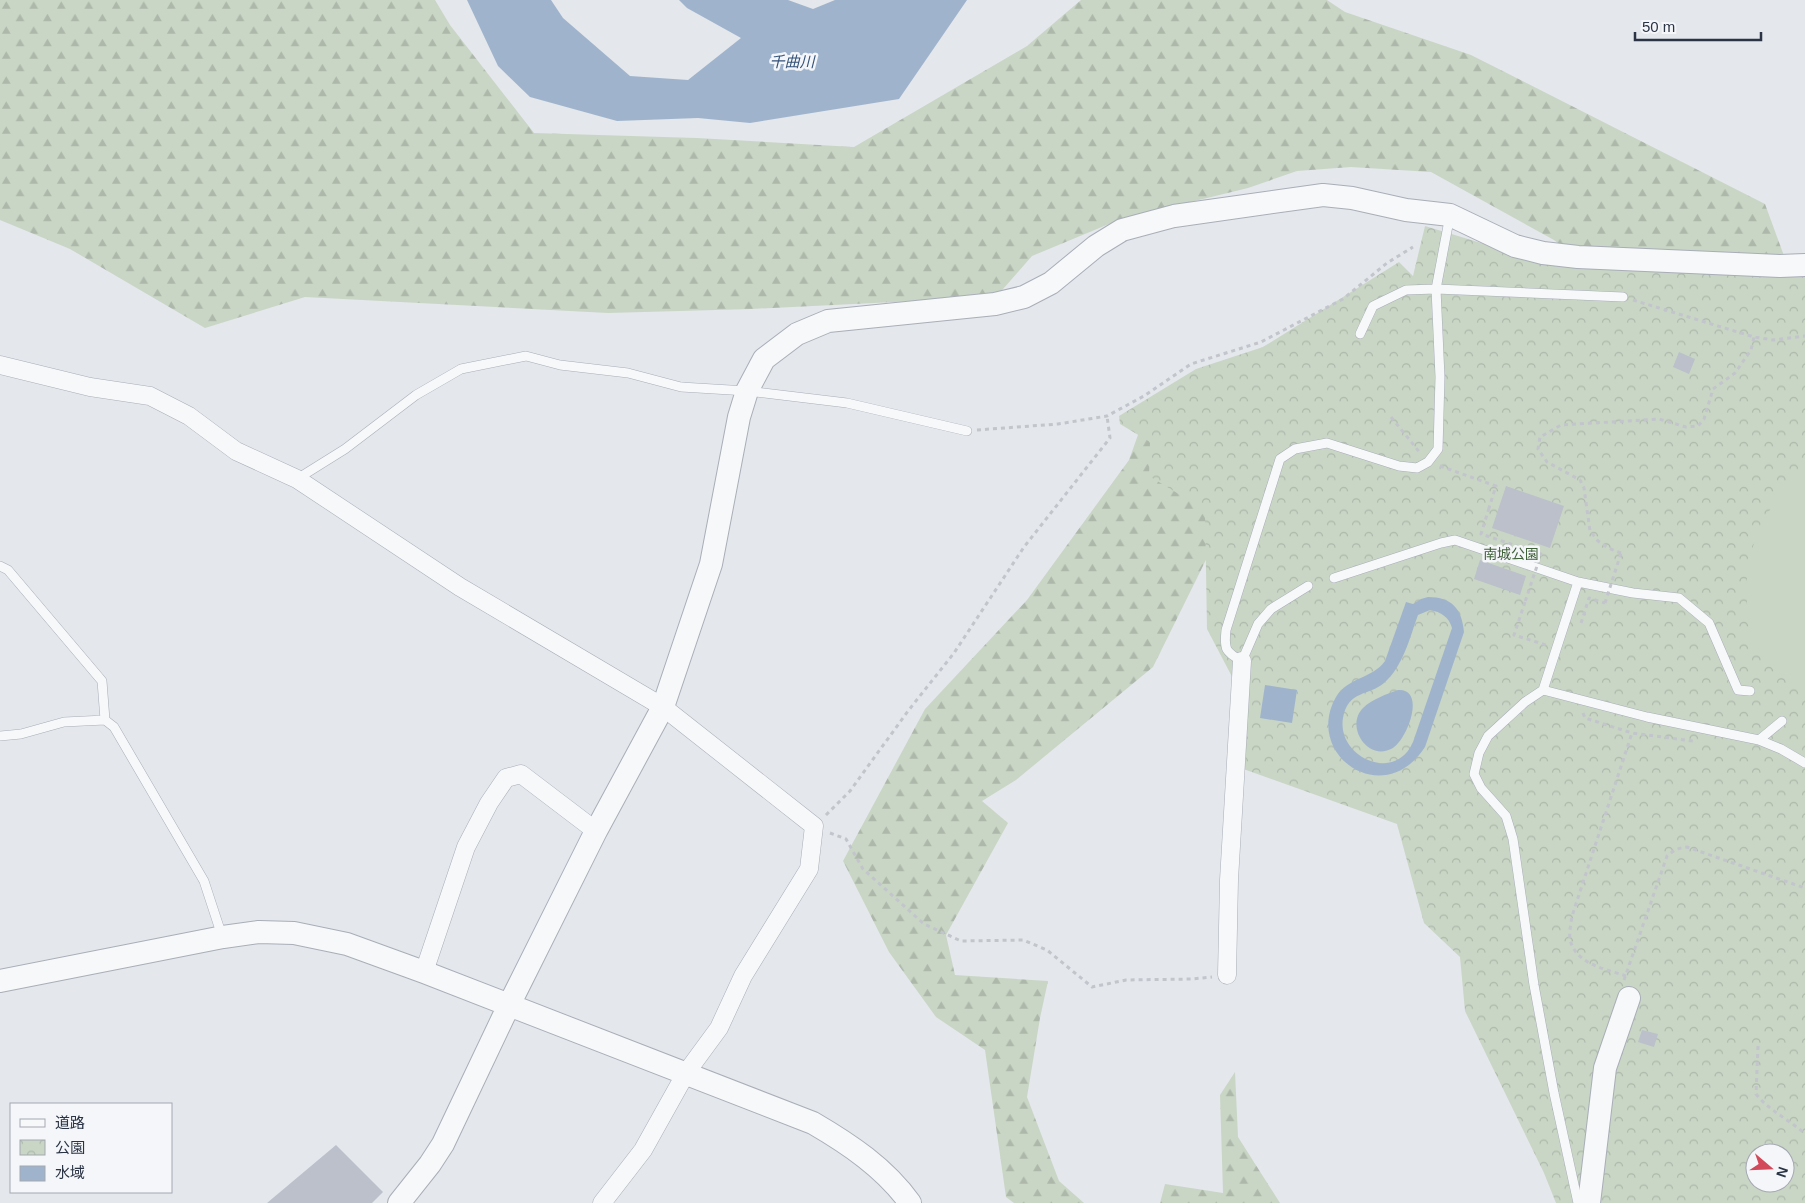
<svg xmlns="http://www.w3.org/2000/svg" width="1805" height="1203" font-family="Arial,'Noto Sans JP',sans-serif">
<defs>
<pattern id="forest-firs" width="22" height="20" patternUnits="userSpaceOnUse" patternTransform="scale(1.25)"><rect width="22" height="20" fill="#c9d6c5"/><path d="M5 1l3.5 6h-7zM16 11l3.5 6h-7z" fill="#adb8ab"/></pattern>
<pattern id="park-crowns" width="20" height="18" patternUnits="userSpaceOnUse" patternTransform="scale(1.25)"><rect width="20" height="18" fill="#c9d6c5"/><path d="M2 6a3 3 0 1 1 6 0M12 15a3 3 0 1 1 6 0" fill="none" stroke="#adb8ab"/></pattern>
</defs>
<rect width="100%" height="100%" fill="#e4e7ec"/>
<path fill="url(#forest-firs)" d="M 0,0 L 435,0 L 450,25 L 534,133 L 697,138 L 854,147 L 1027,46 L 1081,0 L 1327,0 L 1345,12 L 1471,55 L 1765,204 L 1798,294 L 1643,308 L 1554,240 L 1431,172 L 1351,167 L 1297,171 L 1248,188 L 1121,219 L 1032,256 L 996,297 L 751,309 L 608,313 L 305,297 L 205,328 L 70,249 L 0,220 Z
M 1289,334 L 1243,485 L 1153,667 L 1016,780 L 982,801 L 1008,823 L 946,935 L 955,975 L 1048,981 L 1040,1018 L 1027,1097 L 1059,1181 L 1084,1203 L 1014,1203 L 1006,1197 L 985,1050 L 936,1017 L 889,952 L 843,861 L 925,709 L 1027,600 L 1129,460 L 1149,404 Z
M 1235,1072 L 1238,1137 L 1280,1203 L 1160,1203 L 1165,1184 L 1223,1193 L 1220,1095 Z"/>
<path fill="url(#park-crowns)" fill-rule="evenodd" d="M 1425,226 L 1544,262 L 1805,274 L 1805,1203 L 1556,1203 L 1544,1173 L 1465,1011 L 1460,957 L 1424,923 L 1397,824 L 1235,766 L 1239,690 L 1207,629 L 1205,510 L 1149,476 L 1150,442 L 1120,424 L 1119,416 L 1196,369 L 1263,347 L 1399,262 L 1413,276 ZM 1755,1153 L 1785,1153 L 1785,1183 L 1755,1183 Z"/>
<path fill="#c9d6c5" d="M 1805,468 L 1805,688 L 1786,678 L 1761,658 L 1752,639 L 1747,603 L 1747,564 L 1761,523 L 1789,482 Z"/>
<path fill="#9fb4cc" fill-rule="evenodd" d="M 467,0 L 551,0 L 563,18 L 630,76 L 688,80 L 741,38 L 687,8 L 679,0 L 788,0 L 813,9 L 835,0 L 967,0 L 899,99 L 750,123 L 698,118 L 617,121 L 530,97 L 498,66 Z
M 1428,597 C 1452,597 1462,609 1464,632 L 1425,747 C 1384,811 1303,755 1336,697 C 1348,677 1372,679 1385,661 L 1406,602 L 1413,604 L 1421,599 ZM 1430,610 C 1441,612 1449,617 1452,628 L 1413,742 C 1411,745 1410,749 1407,752 C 1384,779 1337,753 1343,718 C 1348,690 1369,696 1384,683 C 1403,667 1410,637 1418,615 Z
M 1265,685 L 1297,690 L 1292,723 L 1260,718 Z
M 1398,690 C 1427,688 1407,742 1391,749 C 1367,761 1345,726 1363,708 C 1372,699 1387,694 1398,690 Z"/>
<path fill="#bbc0ca" d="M 1679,352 L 1695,359 L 1689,374 L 1673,367 Z
M 1506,486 L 1564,506 L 1550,548 L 1492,528 Z
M 1480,560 L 1526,576 L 1520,595 L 1474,579 Z
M 1642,1030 L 1658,1034 L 1654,1047 L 1638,1042 Z
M 336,1145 L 383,1192 L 372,1203 L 267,1203 Z"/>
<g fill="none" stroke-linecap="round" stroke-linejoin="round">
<defs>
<path id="service" d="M 1360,334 L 1373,306 L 1406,290 L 1436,289 L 1623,297
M 297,479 L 345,449 L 416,395 L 461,369 L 526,356 L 560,365 L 628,373 L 681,387 L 747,391 L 847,403 L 967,431
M 0,566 L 8,570 L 102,681 L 105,720 L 114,727 L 204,881 L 222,936
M 1334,578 L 1441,543 L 1455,540 L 1578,582 L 1543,690 L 1525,702 L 1488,736 L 1479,753 L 1474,774 L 1481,788 L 1506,816 L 1513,839 L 1534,985 L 1554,1093 L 1578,1203
M 1578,582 L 1633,593 L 1679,598 L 1709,623 L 1738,690 L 1750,691
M 1308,586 L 1271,609 L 1258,624 L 1242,661 C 1225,652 1224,649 1226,630 L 1280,459 L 1295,449 L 1327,443 L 1399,466 L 1417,468 L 1428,462 L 1438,449 L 1440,377 L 1436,289 L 1450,215
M 1543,690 L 1647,717 L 1759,740 L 1782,721
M 0,736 L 21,734 L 64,722 L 105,720
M 1759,740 L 1781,749 L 1805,763"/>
<path id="minor" d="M 0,365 L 90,387 L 150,396 L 189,416 L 236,451 L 297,479 L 460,587 L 663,707 L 814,826 L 809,869 L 743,976 L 719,1028 L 686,1073 L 643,1150 L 602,1203
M 424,972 L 466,847 L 489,803 L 506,778 L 521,774 L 596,831
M 1227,975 L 1229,880 L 1242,661"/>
<path id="tertiary" d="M 0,981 L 223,937 L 259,932 L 294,933 L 347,944 L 424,972 L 813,1123 C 849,1144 885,1168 910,1203
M 399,1203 L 430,1164 L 443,1144 L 509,1005 L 596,831 L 663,707 L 711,564 L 739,417 L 747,391 L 764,359 L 797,334 L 828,321 L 995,304 L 1024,297 L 1051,283 L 1096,246 L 1122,230 L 1174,216 L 1323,195 L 1352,198 L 1406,210 L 1450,215 L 1515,246 L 1543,253 L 1578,257 L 1780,266 L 1805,265
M 1589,1203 L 1605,1068 L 1629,998"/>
</defs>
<use href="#service" stroke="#a9aeb7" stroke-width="10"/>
<use href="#minor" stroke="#a9aeb7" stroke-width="19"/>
<use href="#tertiary" stroke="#a9aeb7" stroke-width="24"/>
<path stroke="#c2c5cb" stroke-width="3" stroke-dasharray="4 4" stroke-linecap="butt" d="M 1633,300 L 1754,337 L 1773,340 L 1805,336
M 1391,417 L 1421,454
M 977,430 L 1058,424 L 1107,416 L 1144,396 L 1191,364 L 1261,342 L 1343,299 L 1387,263 L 1413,247
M 1440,466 L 1496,486 L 1489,508
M 1621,553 L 1608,548 L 1598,541 L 1590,531 L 1584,488 L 1580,480 L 1547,462 L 1538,449 L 1540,437 L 1561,425 L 1659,419 L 1686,427 L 1698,426 L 1704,419 L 1713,389 L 1735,373 L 1751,350 L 1754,337
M 1525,602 L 1514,635 L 1546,645
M 1581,623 L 1589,598 L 1605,603
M 1583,713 L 1585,718 L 1632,733 L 1693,741
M 826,815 L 850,791 L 908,711 L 954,653 L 1024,547 L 1110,438 L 1107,416
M 830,833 L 846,839 L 863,869 L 924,924 L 961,941 L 1023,940 L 1047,950 L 1092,987 L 1126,980 L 1191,979 L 1212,977
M 1626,976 C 1606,969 1579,965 1571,943 C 1568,936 1571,924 1572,916 L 1632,733
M 1624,980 L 1667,856 C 1674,850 1678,848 1687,847 L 1805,888
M 1758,1046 L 1756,1094 C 1768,1110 1790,1120 1805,1134"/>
<use href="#service" stroke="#f7f8fa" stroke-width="9"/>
<use href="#minor" stroke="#f7f8fa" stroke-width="18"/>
<use href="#tertiary" stroke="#f7f8fa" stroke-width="22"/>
<path stroke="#c2c5cb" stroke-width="3" stroke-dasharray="4 4" stroke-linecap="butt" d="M 1489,508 L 1481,534 L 1541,554 L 1525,602
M 1605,603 L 1621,553"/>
</g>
<g text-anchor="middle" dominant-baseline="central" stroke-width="5" stroke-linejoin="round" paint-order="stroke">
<g font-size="14" fill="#3f6138" stroke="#f4f6f9">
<text x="1511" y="554">南城公園</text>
</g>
<g font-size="15" font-style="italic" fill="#34527a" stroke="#f4f6f9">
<text x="792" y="61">千曲川</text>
</g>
</g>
<rect x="10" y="1103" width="162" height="90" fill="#f4f6f9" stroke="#a4a8b1"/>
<rect x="20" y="1119" width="25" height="8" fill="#f7f8fa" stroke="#a4a8b1"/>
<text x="55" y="1128" font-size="15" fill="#2b3445">道路</text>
<rect x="20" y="1140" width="25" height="15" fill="url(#park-crowns)" stroke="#a4a8b1"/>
<text x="55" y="1153" font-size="15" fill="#2b3445">公園</text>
<rect x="20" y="1166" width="25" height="15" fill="#9fb4cc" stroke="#a4a8b1"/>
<text x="55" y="1178" font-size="15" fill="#2b3445">水域</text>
<g transform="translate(1770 1168) rotate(109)"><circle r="24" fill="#f4f6f9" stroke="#a4a8b1"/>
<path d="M0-4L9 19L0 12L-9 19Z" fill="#d1495b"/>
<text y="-8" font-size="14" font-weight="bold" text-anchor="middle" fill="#2b3445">N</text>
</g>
<path d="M1635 32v8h126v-8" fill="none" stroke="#2b3445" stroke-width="2.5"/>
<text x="1642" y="32" font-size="15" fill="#2b3445" stroke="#f4f6f9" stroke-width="4" paint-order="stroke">50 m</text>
</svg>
